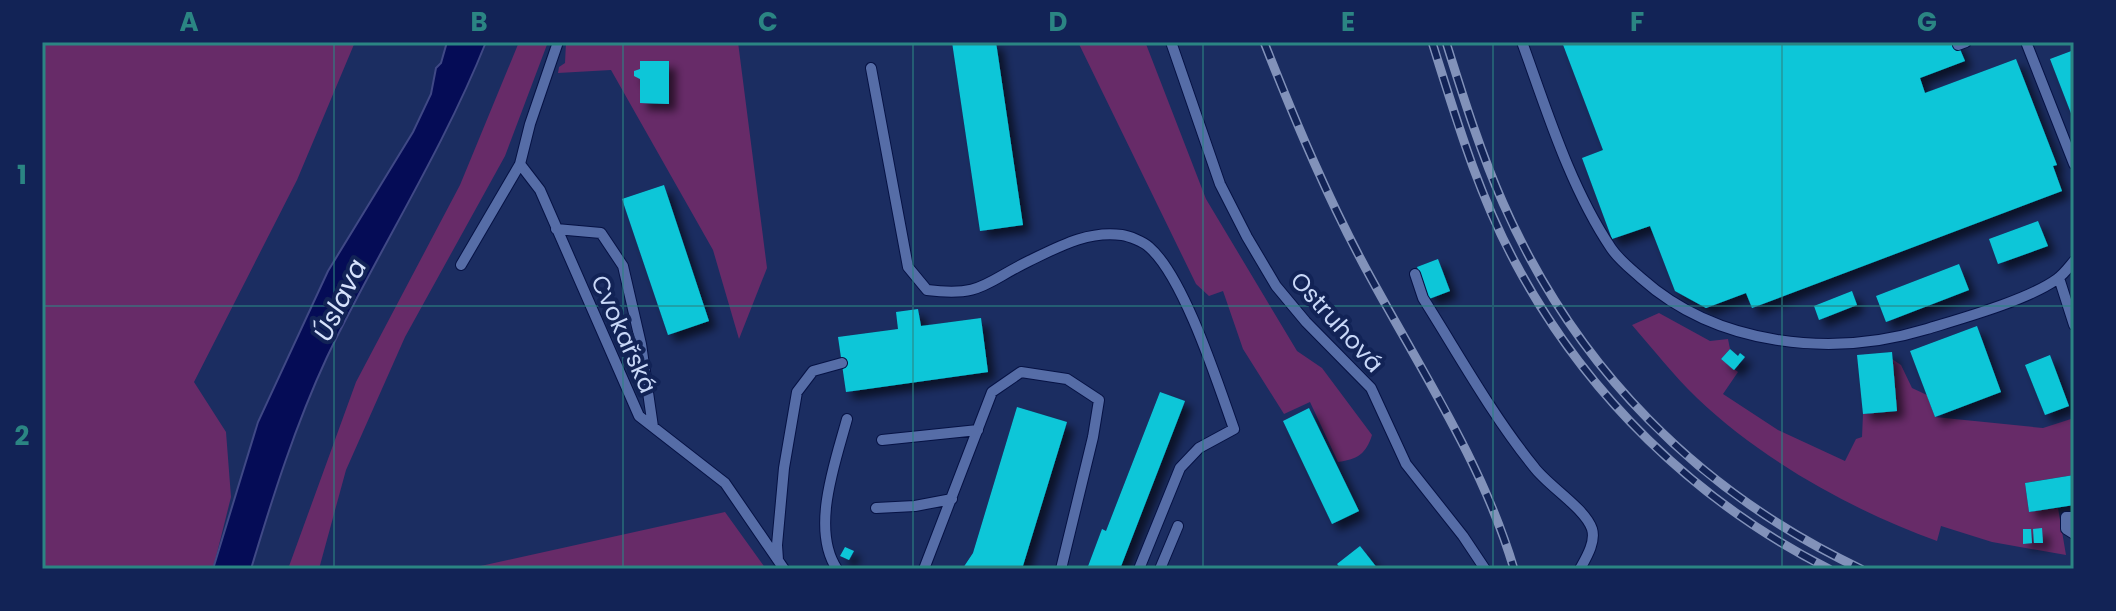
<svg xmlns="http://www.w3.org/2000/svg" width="2116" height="611" font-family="Poppins,sans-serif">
<defs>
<filter id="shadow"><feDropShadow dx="7" dy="7" stdDeviation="4" flood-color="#0009"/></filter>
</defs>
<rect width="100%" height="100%" fill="#1b2d61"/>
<path fill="#672b68" d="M 42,42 L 355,42 L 297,180 L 194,382 L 226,432 L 231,497 L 213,569 L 42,569 Z
M 519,42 L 548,42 L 505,156 L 405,337 L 346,470 L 319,569 L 288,569 L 356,382 L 460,185 Z
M 566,42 L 738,42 L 767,268 L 739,339 L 713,250 L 611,70 L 558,73 L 559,67 L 565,63 Z
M 1078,42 L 1146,44 L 1206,199 L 1297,351 L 1322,368 L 1372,435 C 1366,454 1358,459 1338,462 L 1310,402 L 1284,414 L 1243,349 L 1223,291 L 1209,296 L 1196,284 Z
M 1659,313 L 1710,341 L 1728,339 L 1730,349 L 1721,359 L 1738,372 L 1723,394 L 1778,430 L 1845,461 L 1856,439 L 1862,437 L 1863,414 L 1897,411 L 1892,359 L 1901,365 L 1912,388 L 1927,395 L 1935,417 L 2043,428 L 2074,418 L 2074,475 L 2025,483 L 2029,512 L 2058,508 L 2066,555 L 1992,542 L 1941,526 L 1937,541 C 1853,511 1762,460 1697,398 C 1674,376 1653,349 1632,325 Z
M 725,512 L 766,569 L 467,569 Z"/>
<path fill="#050c56" stroke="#404986" stroke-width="2" d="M 447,42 L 486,42 C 442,152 378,251 327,357 C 295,426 273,496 251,569 L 213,569 L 258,422 L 328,271 L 413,132 L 431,94 L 436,68 L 441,63 Z"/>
<path fill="#0bc6d8" filter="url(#shadow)" d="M 952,42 L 996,42 L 1023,225 L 980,231 Z
M 1562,42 L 1957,42 L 1965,61 L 1920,78 L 1925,93 L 2016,59 L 2057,165 L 2053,166 L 2062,191 L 1752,308 L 1746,293 L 1706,308 L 1675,291 L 1650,226 L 1612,239 L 1582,158 L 1603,150 Z
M 2074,50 L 2074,121 L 2050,59 Z
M 640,61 L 669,61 L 669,104 L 640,103 L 640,79 L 634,76 L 634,71 L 640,69 Z
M 664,185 L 709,321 L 668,335 L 622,199 Z
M 2038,221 L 2048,246 L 1998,264 L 1989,239 Z
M 1438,259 L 1450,291 L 1429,299 L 1417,267 Z
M 1959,264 L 1969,290 L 1886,322 L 1876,296 Z
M 1852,291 L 1857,305 L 1819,320 L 1814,306 Z
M 918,309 L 921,326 L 981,318 L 988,372 L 846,392 L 838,337 L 898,329 L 896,312 Z
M 1977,326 L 2001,392 L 1935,417 L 1910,351 Z
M 1730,349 L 1738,356 L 1740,353 L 1745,357 L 1734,370 L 1721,359 Z
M 1892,352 L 1897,411 L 1863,414 L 1857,355 Z
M 2050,355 L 2069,406 L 2045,415 L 2025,365 Z
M 1160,392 L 1185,401 L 1120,569 L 1087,569 L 1102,529 L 1106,531 Z
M 1017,407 L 1067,422 L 1022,569 L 963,568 L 973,553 Z
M 1309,408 L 1359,511 L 1332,524 L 1283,421 Z
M 2074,475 L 2074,505 L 2029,512 L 2025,483 Z
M 2042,528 L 2043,543 L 2034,543 L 2033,529 Z
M 2023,529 L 2031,529 L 2032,543 L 2023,544 Z
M 1360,546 L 1378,569 L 1341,569 L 1337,564 Z
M 845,547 L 854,551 L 849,560 L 840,556 Z"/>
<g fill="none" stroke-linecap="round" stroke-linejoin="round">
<defs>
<path id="lane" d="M 1171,42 L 1220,184 L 1247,237 L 1276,286 L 1306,322 L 1371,388 L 1406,464 L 1463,536 L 1485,569
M 1522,42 C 1547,111 1570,187 1611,248 C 1619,260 1631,269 1641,278 C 1717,346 1832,358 1927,329 C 1963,318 2028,300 2057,279 C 2064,274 2069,267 2074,261
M 2026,42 L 2074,164
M 1958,45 L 1966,42
M 871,68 L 908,267 L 927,290 C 982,297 984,283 1029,261 C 1058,247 1088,230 1122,235 C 1129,236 1144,242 1149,247 C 1184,277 1218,384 1234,429 L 1199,448 L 1180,468 L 1139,569
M 520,164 L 540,190 L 639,416 L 725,483 L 784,569
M 556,229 L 601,233 L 623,266 L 641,344 L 653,427
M 461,265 L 520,164 L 530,124 L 558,42
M 1415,274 L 1423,298 C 1459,355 1492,415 1534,467 C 1548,486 1585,508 1592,529 C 1596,542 1586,558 1580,569
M 2059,278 L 2074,325
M 882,440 L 978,430
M 876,508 L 915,506 L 952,499
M 2074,517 L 2066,517 L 2066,529 L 2074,534
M 778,560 L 777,545 L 784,468 L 797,392 L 813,371 L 842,363
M 837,569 C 810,529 836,460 847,419
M 924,569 L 992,392 L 1021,372 L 1067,379 L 1099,400 L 1093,437 L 1061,569
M 1160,569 L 1178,526"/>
</defs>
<use href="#lane" stroke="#061244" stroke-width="12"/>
<use href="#lane" stroke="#566da7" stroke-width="10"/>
<defs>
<path id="rail" d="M 1264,42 C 1296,123 1330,204 1372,280 C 1424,375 1483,465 1514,569
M 1432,42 C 1456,118 1478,194 1516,264 C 1586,395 1696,502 1829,569
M 1446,42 C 1463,96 1480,151 1503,203 C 1576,369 1699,492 1861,569"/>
</defs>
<use href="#rail" stroke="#8292ba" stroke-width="9"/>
<use href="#rail" stroke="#122356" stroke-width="6" stroke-dasharray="18" stroke-linecap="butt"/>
</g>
<path fill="none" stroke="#2b8583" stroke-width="2" stroke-opacity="0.55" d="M 334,42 L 334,569M 623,42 L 623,569M 913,42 L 913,569M 1203,42 L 1203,569M 1493,42 L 1493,569M 1782,42 L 1782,569M 42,306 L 2074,306"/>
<g text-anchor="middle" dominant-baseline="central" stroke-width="8" stroke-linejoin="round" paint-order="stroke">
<g font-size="24" fill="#c8d7f7" stroke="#122356">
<text transform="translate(1337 322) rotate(48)">Ostruhová</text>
<text transform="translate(624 334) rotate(66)">Cvokařská</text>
</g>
<g font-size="26" font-style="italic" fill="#d6e2fc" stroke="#122356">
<text transform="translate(340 300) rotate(-64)">Úslava</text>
</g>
</g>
<rect width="2116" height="611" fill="none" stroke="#122356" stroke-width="88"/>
<rect x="44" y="44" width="2028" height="523" fill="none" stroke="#2b8583" stroke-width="3"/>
<g font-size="26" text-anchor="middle" font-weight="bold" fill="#2b8583">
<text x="189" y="31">A</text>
<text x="479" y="31">B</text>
<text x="768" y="31">C</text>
<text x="1058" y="31">D</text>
<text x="1348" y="31">E</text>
<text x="1637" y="31">F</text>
<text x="1927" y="31">G</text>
<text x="22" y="184">1</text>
<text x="22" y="445">2</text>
</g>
</svg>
